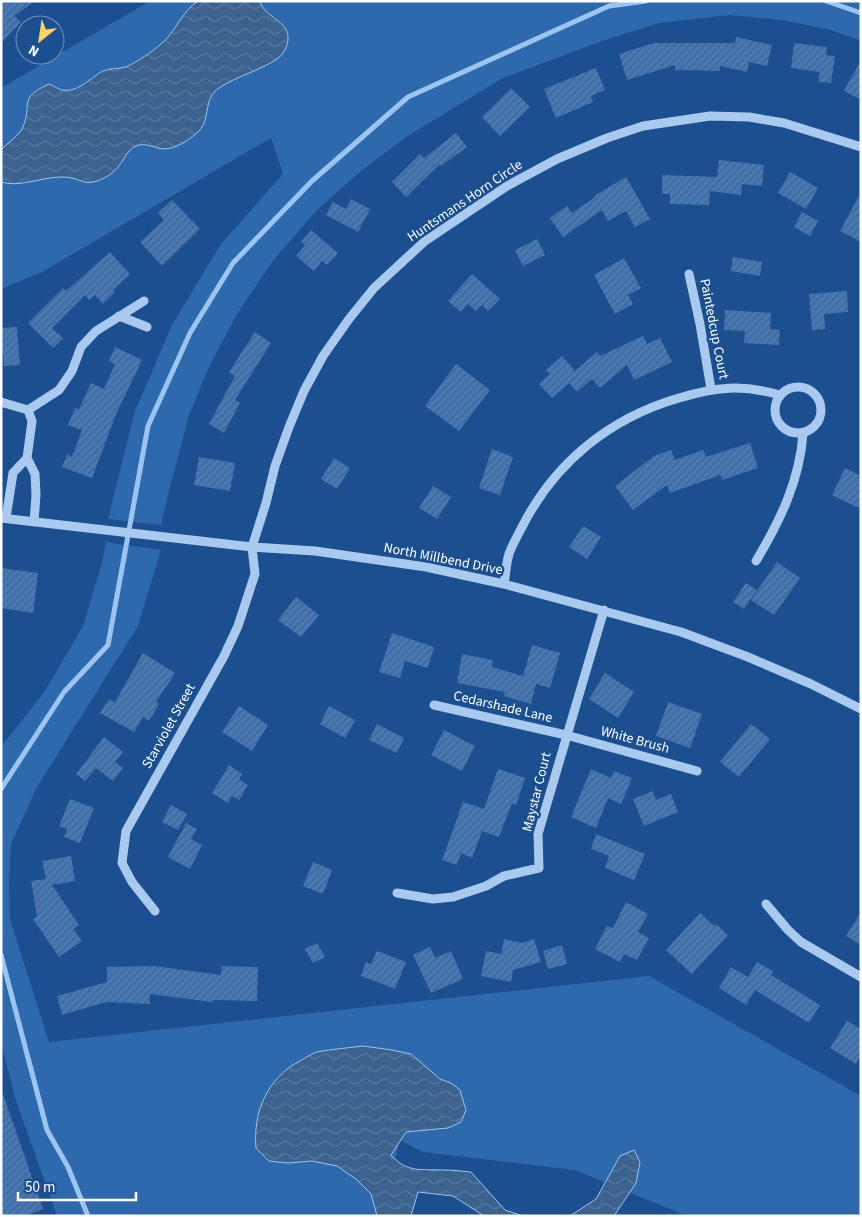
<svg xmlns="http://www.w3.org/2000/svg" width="862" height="1217" font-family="'Source Sans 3',sans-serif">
<defs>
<pattern id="water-waves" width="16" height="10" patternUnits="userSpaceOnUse" patternTransform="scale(1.25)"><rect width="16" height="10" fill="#3c6290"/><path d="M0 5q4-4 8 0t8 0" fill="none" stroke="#597aa1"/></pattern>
<pattern id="building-hatch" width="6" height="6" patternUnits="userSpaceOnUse" patternTransform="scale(1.25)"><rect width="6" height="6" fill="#4478b7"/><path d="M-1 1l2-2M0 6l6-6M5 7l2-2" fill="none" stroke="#486282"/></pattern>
</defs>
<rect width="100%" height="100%" fill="#1b4f8f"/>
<path fill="#2e69ad" d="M 150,1 L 861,1 L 861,41 L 831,30 L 781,20 L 730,15 L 659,23 L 602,41 L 503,78 L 406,137 L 361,171 L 317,210 L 272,262 L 237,314 L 209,367 L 189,415 L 168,495 L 161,525 L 108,519 L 135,411 L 172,325 L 221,244 L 283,174 L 271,138 L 42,272 L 1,289 L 1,88 Z
M 106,542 L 161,550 L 138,626 L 37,787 L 11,844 L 9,883 L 10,919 L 49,1042 L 649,976 L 861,1096 L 861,1216 L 687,1216 L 575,1170 L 423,1152 L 400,1140 L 393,1169 L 400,1216 L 57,1216 L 15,1098 L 1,1041 L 1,747 L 45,691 L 83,626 L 102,563 Z"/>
<path fill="url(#water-waves)" stroke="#9cc4f0" d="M 198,1 L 260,1 C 264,18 289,20 288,39 C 288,46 283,55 277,59 C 259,71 237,76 219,88 C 203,98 211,118 199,131 C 189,140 173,152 158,148 C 150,146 144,143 136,146 C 125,150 123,167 108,176 C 82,190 85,177 61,177 C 42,177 18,188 1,182 L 1,150 C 8,142 19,136 23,127 C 33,103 17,99 49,84 C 54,85 58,90 63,90 C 78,93 91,77 103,71 C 110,68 119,69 126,67 C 137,62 152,52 161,44 C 176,32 181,12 198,1 Z
M 363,1046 L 392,1050 L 411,1054 L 440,1079 L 451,1083 L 460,1090 L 466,1110 L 461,1122 L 448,1128 L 406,1132 L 391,1155 C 407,1173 421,1169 443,1170 C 452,1170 462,1171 471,1172 L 505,1210 L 523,1216 L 484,1216 L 453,1196 L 418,1192 L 411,1216 L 377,1216 L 371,1194 L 356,1179 L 337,1166 L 312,1161 L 288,1163 L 269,1161 L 256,1148 C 253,1112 267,1078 300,1061 C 305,1058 311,1054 317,1052 C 332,1049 348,1048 363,1046 Z
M 634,1150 L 640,1162 L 636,1183 L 614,1216 L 570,1216 L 596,1199 L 620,1156 Z"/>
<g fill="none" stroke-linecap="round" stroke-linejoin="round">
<path stroke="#9cc4f0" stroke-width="5" d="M 826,1 L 861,13
M 1,789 L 64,692 L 108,645 L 148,426 L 190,333 L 233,263 L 312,181 L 408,97 L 609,6 L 646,1
M 1,955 L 47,1130 L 68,1167 L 88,1216"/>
</g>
<path fill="url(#building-hatch)" d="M 1,1 L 35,1 L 14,16 L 21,22 L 1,43 Z
M 736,37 L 772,45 L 767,66 L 749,62 L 747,72 L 720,66 L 720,71 L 675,70 L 675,65 L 627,80 L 619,54 L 654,43 L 735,43 Z
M 794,43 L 827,47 L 826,55 L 835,56 L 831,83 L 818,82 L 820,72 L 791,68 Z
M 861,60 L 861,100 L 844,91 Z
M 596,68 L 605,90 L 591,96 L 593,102 L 556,118 L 544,89 Z
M 511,88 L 530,107 L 500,136 L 482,117 Z
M 456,133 L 467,147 L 441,166 L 440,164 L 406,197 L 392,182 L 420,154 L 424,158 Z
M 719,160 L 764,165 L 762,186 L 742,184 L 741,195 L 710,191 L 709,205 L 670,204 L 670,194 L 662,194 L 662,175 L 717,177 Z
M 790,172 L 818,188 L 806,209 L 778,193 Z
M 626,177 L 650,219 L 635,227 L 626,211 L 608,221 L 602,210 L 563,237 L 550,218 L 567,206 L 572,213 L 595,197 L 594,196 Z
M 861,192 L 861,242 L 840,231 Z
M 351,199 L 370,209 L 358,232 L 326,215 L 333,202 L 346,209 Z
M 172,200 L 200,229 L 162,266 L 140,242 L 164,220 L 158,213 Z
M 802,212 L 818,221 L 810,236 L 794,227 Z
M 311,230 L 338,253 L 327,265 L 322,261 L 314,271 L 296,256 L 305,245 L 301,242 Z
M 537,239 L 545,255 L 523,266 L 515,250 Z
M 110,252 L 130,274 L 113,290 L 115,292 L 103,304 L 95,295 L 89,300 L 85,295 L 52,328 L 63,338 L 53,348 L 28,323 L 63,288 L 66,291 Z
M 733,257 L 762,262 L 760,276 L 731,271 Z
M 624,258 L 641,288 L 628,295 L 633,304 L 615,314 L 594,275 Z
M 472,274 L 500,299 L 488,311 L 482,305 L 476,311 L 468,304 L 461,312 L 448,301 Z
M 847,291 L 848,312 L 824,314 L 825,329 L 812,330 L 809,294 Z
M 725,310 L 771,313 L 770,329 L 780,330 L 779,345 L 744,343 L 745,331 L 724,330 Z
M 17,327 L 20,365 L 4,366 L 3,353 L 1,353 L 1,328 Z
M 255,332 L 271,343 L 235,400 L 240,403 L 224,433 L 209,424 L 235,376 L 229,372 Z
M 643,336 L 647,344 L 660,338 L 672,362 L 634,380 L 627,365 L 600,388 L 592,379 L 577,392 L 569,383 L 552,398 L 539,384 L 550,374 L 546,370 L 562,356 L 575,371 L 597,352 L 600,356 Z
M 115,347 L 142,360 L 116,414 L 92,478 L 62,467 L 67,454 L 72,457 L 82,430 L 68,425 L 75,408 L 79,409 L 91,383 L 104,389 L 115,364 L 109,361 Z
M 456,364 L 490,390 L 459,431 L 425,406 Z
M 750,443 L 758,468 L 722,480 L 720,475 L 670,493 L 667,485 L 633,510 L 615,486 L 654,456 L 671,450 L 675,460 L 703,450 L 706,457 Z
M 492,449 L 513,457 L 500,495 L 479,488 Z
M 199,457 L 235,463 L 230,491 L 194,485 Z
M 334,458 L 350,468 L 337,489 L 321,479 Z
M 845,468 L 861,476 L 861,509 L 832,495 Z
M 433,486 L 451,497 L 437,519 L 419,508 Z
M 583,526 L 601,537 L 587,559 L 569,547 Z
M 777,562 L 800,578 L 774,615 L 751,600 Z
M 1,568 L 38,573 L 33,613 L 1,608 Z
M 746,583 L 757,590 L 744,609 L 733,602 Z
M 296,597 L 319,615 L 301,637 L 278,620 Z
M 392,633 L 434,647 L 428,668 L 405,661 L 400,678 L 379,672 Z
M 532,645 L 560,653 L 550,688 L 536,684 L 531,704 L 504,696 L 505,692 L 457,683 L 462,654 L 493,660 L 492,667 L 523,676 Z
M 143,653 L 175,673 L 156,702 L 159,704 L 149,721 L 143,717 L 134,732 L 100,713 L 109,699 L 115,702 Z
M 605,673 L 634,692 L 618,718 L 589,699 Z
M 668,702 L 702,714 L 690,748 L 656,736 Z
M 239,706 L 268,725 L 252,751 L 222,732 Z
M 329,706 L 355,720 L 345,738 L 320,724 Z
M 377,724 L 404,738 L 397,753 L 369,740 Z
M 751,724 L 770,739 L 739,777 L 720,762 Z
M 444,730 L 475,746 L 462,771 L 431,755 Z
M 104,737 L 123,752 L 115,762 L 123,768 L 113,781 L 96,768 L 85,781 L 76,774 Z
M 229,765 L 242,774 L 239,779 L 248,785 L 239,800 L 232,796 L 228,803 L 212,793 Z
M 498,769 L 525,778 L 516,805 L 512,803 L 499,837 L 482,831 L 472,858 L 461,853 L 457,865 L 442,860 L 463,802 L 484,809 Z
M 591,769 L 611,778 L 614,771 L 632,778 L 621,804 L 608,798 L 596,828 L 571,817 Z
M 653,791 L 656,800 L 671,794 L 678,812 L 644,826 L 633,799 Z
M 70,799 L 94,808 L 80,843 L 64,837 L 67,829 L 59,826 Z
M 171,805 L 187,814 L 178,830 L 162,822 Z
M 186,823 L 197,829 L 191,839 L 202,845 L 190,869 L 168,857 Z
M 596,834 L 645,854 L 634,880 L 605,868 L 609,856 L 591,849 Z
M 71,856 L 75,881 L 52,885 L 79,925 L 73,929 L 82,941 L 59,957 L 33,919 L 37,916 L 31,881 L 46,879 L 42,861 Z
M 313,862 L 332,870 L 323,894 L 303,886 Z
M 626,902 L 648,914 L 638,932 L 649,938 L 637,960 L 624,954 L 620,962 L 595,949 L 607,926 L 613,928 Z
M 861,912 L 861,945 L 846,936 Z
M 700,913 L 714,926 L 716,924 L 728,935 L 692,974 L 666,950 Z
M 504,939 L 522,943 L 534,939 L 541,962 L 513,970 L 511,982 L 481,976 L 486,951 L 501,954 Z
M 317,943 L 325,957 L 313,963 L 305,949 Z
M 562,945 L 567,964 L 548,969 L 543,951 Z
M 430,947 L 435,958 L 451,951 L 463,979 L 431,993 L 413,955 Z
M 377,951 L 406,962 L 395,989 L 361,976 L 366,962 L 371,964 Z
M 757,962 L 773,971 L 771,975 L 820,1005 L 809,1023 L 755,990 L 746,1005 L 719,988 L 731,967 L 748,977 Z
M 154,966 L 221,975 L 222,966 L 258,967 L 257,1001 L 213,1000 L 212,1002 L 150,994 L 150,1004 L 106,1002 L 62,1015 L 57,996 L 107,982 L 107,967 Z
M 847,1021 L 861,1029 L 861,1055 L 856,1064 L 830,1048 Z
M 1,1094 L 3,1094 L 43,1209 L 25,1216 L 1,1216 Z"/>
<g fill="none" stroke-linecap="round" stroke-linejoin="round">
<path stroke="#a9c9ee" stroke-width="9" d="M 689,274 L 700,324 L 711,389
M 119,316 L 147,327
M775 410a23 23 0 1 1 46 0a23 23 0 1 1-46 0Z
M 1,402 L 28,410 L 32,421 L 27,458 L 35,474 L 36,495 L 34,522
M 28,410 L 59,390 L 72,371 L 81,347 L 96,331 L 144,301
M 1,518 L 252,547 L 315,551 L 426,567 L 504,584 L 681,632 L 748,657 L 811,684 L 861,709
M 6,518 L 13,473 L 27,458
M 756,561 C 780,521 800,480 803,433
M 504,584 C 506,574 506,563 509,554 C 512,545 518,535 522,527 C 555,462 610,418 679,398 C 716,387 742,384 780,395
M 434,705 L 566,735 L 697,771
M 397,893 L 433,899 L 453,897 L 486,886 L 504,876 L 539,868 L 538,834 L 604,610
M 766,904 L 788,930 L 801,942 L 861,977
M 155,911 L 132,882 L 122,863 L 126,831 L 224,656 L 238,626 L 255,574 L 252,547 L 266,503 L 275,466 L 289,427 L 304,391 L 323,356 L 349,319 L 374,288 L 425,241 L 507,186 L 557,159 L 607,138 L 643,126 L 710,116 L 749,117 L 784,123 L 861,147"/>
</g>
<g text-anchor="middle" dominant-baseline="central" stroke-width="5" stroke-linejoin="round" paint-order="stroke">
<g font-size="14" fill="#fff" stroke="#1b4f8f">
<text transform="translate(465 201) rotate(-34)">Huntsmans Horn Circle</text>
<text transform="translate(714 329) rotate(79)">Paintedcup Court</text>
<text transform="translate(443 559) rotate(11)">North Millbend Drive</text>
<text transform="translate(503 707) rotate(13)">Cedarshade Lane</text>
<text transform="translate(169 726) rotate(-61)">Starviolet Street</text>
<text transform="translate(635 740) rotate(15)">White Brush</text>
<text transform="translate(537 792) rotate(-76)">Maystar Court</text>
</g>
</g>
<rect width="862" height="1217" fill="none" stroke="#ffffff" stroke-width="5"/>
<g transform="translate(40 40) rotate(210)"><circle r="24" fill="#1b4f8f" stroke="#7695bc"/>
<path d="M0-4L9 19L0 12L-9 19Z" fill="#ffd166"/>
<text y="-8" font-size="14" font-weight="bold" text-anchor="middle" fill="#ffffff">N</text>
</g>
<path d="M18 1192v8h118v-8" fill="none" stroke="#ffffff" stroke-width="2.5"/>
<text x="25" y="1192" font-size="15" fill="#ffffff" stroke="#1b4f8f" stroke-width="4" paint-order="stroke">50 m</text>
</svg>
